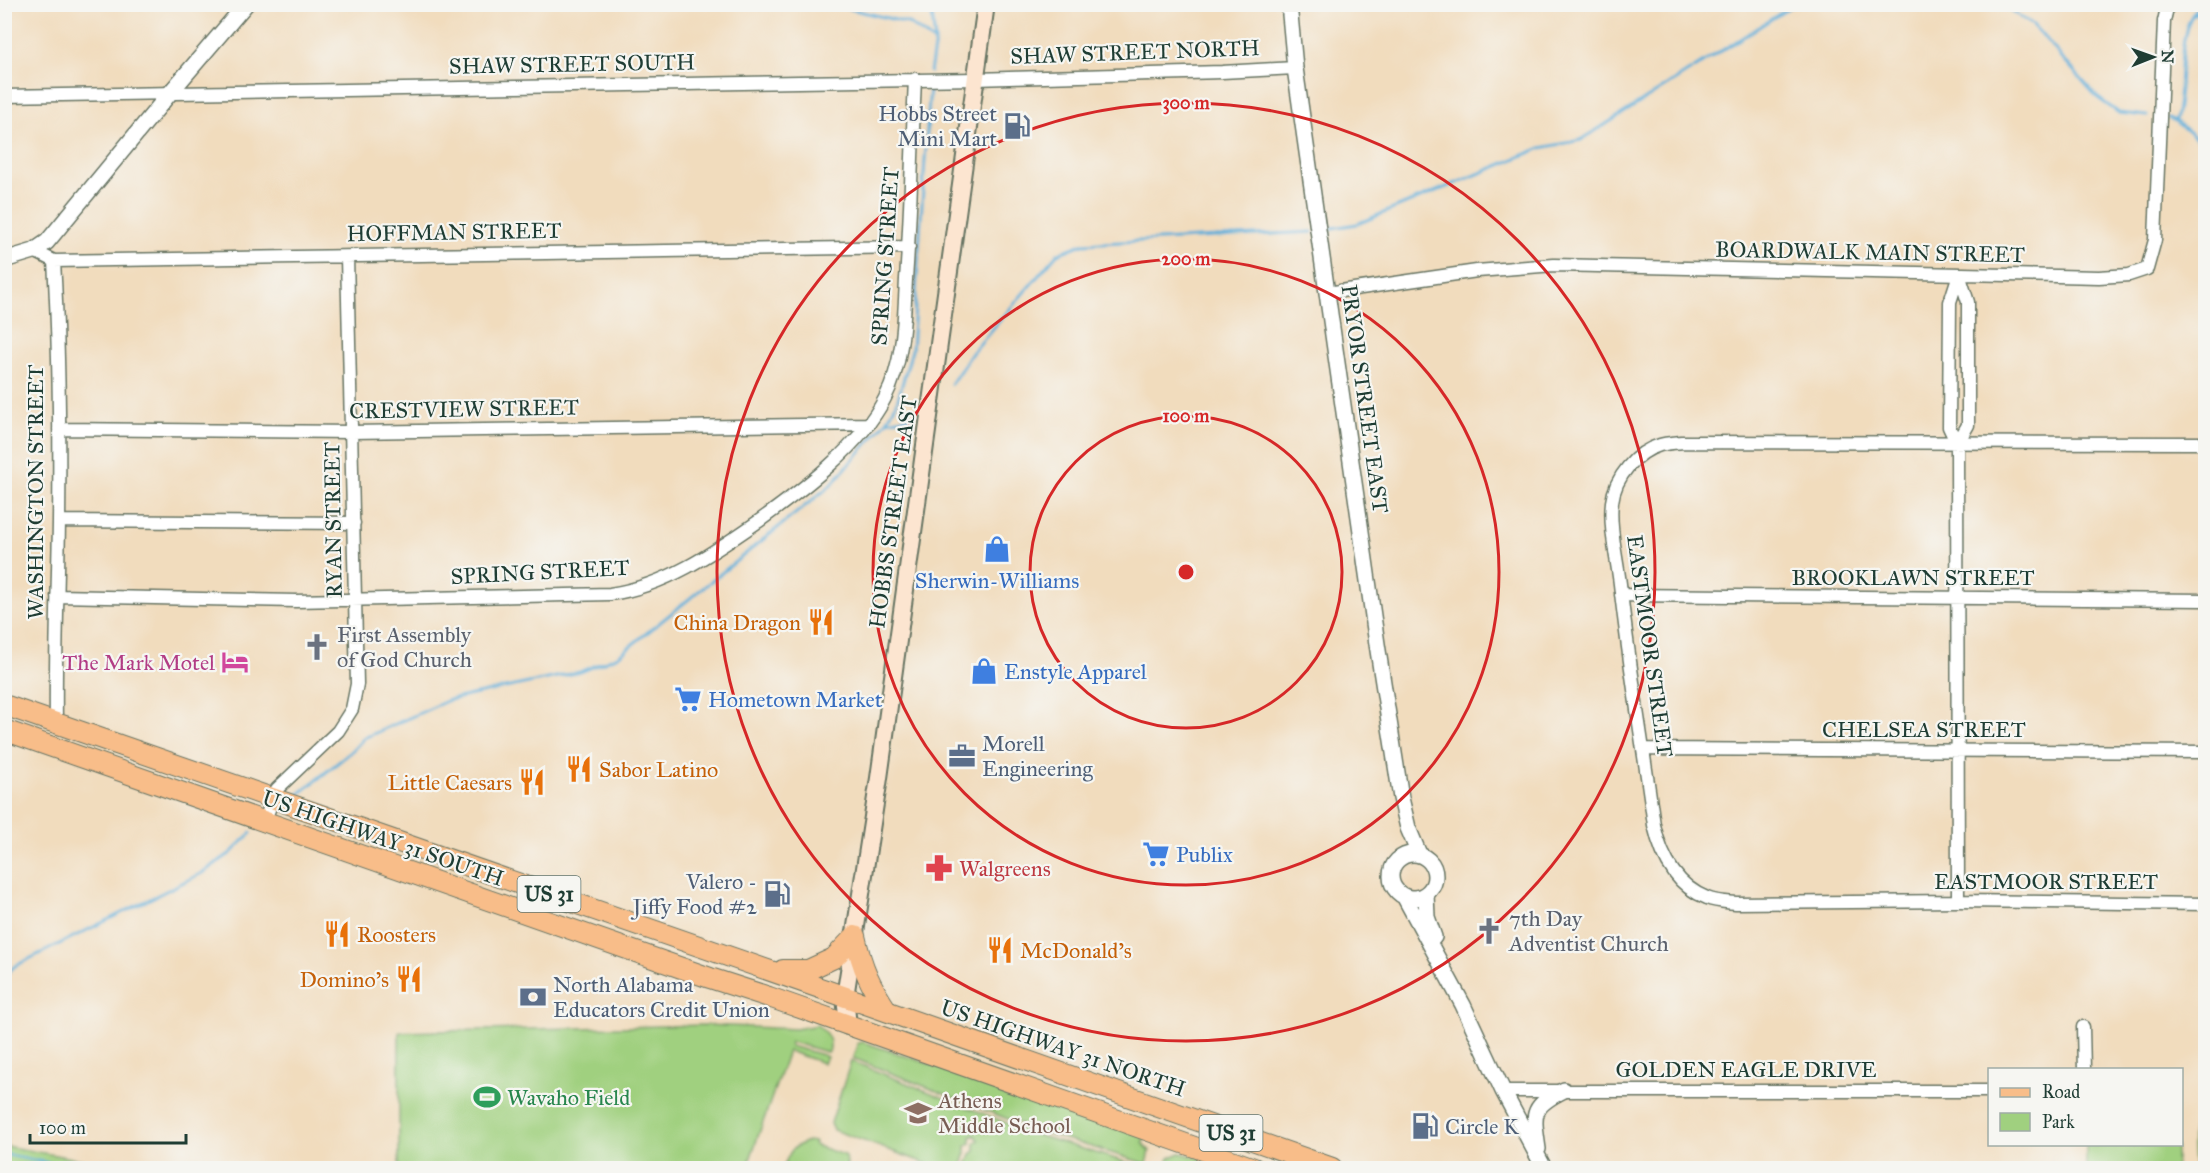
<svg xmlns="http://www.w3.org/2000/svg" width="2210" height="1173" font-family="'IM FELL Great Primer',serif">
<rect width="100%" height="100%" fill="#f6f6f2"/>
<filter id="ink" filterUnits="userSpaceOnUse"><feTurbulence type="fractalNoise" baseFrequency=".0167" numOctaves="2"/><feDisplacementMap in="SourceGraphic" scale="12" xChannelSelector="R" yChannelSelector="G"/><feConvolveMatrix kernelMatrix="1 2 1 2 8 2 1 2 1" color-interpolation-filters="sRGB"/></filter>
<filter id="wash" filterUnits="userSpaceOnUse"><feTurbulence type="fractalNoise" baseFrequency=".008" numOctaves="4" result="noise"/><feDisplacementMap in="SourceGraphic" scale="24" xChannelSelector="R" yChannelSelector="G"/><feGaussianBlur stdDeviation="1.35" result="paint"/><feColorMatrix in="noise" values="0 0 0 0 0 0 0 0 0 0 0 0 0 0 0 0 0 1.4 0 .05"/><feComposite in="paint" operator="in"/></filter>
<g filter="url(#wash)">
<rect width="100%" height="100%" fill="#f1dcbd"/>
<path fill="#a0d07f" stroke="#60865a" stroke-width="1.5" d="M 706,1025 L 796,1029 L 817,1025 C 826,1032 833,1039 829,1052 L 826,1052 L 791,1042 L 790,1046 L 823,1055 L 827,1057 L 823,1063 L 788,1051 L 747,1168 L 399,1168 L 399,1032 Z
M 863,1042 L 1145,1135 L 1143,1143 L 1150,1151 L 1147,1164 L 1033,1129 L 853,1058 L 858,1043 Z
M 851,1061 L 1037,1135 L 1145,1168 L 966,1168 L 971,1154 L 975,1151 L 975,1143 L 979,1140 L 975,1135 L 971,1137 L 971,1143 L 966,1146 L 966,1153 L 961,1168 L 939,1168 L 833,1130 L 831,1123 Z
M 2205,1105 L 2205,1168 L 2193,1168 C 2193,1149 2187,1118 2205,1105 Z
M 808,1141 L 815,1142 L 814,1145 L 844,1155 L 847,1163 L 846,1168 L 783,1168 C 790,1150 792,1147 808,1141 Z
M 2086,1145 L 2176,1145 L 2176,1168 L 2086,1168 Z
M 4,1146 L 5,1146 L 128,1168 L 5,1168 Z
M 1180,1153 L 1185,1154 L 1239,1168 L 1165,1168 L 1169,1158 Z"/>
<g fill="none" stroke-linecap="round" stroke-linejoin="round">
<path stroke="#5faed9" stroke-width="3" d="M 830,4 L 908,23 L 935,42
M 1903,4 L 2005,7 L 2033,25 L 2098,98 L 2119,113 L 2147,116
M 2193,14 L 2206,11
M 930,72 L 935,42 L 931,4
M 2168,118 L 2175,121 L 2206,146
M 2175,121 C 2186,83 2173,37 2199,4
M 1326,229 L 1357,224 L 1541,148 L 1581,140 L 1795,4
M 951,384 L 972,353 L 1057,254 L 1082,244 L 1312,232
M 887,421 L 909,417
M 299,794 L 351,752 L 364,738 L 449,700 L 580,672 L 618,656 L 830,486 L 887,421 L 897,402 L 912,350 L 930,87
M 4,976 L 15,966 L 202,873 L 231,853 L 251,833
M 4,1154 L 72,1168"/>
</g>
</g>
<g filter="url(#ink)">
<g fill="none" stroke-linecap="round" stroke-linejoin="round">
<defs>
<path id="minor" d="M 4,96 L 976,79 L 1222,72 L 1295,68
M 34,251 L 54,261 L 909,247
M 54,261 C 59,348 60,435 59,522 C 58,589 55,656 56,723
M 1327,293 L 1477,271 L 1554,265 L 2099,277 L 2129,275 L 2147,269 L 2155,240 L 2164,21 L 2168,4
M 59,429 L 352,432 L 869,424
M 2206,443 L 1682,442 C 1675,443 1667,443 1660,445 C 1636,452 1615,477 1612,502 C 1609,526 1617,559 1620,584 C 1629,665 1643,745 1654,825 C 1661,856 1676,886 1707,898 C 1716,902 1727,902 1736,903 L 1958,901 L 2206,904
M 1957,444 L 1968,425 L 1968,302 L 1959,274
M 59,521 L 354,523
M 1621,595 L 2206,600
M 57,596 L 296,601 L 610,594 C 666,586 713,553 759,521 C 802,490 861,446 885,398 C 904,361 904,319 906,279 C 911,212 912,146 915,79
M 1643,749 L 2206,752
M 264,822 L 277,789 L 338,731 L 352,709 L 357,684 L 347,257
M 1958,901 L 1957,444 L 1949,427 L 1950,302 L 1959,274
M 2083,1027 L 2084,1070
M 1503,1091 L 1990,1091"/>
<path id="tertiary" d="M 1289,4 L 1295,68 L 1377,644 L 1401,798 L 1408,828 L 1419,854
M 4,260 L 34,251 L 47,242 L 170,93 L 246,4
M1391 876a22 22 0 1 1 44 0a22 22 0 1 1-44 0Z
M 1426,894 L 1427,917 L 1434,937
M 1404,896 L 1463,1005 L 1503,1091 L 1544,1168
M 1538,1149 C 1533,1113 1530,1107 1564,1090"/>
<path id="secondary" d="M 848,1026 L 845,997 L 879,778 L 986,4"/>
<path id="primary" d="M 4,705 L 863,1003 L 1332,1168
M 4,730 L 710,978 L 769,997 L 1254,1168
M 855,936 C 862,968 870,985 888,1012
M 783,970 L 808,970 L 834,958 L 855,936"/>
</defs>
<use href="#minor" stroke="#687564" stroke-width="15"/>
<use href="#tertiary" stroke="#687564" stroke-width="18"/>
<use href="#secondary" stroke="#687564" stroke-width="20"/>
<use href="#primary" stroke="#687564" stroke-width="22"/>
<use href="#minor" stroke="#fff" stroke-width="12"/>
<use href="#tertiary" stroke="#fff" stroke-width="15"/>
<use href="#secondary" stroke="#fce5d0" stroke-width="16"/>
<use href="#primary" stroke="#f8bd89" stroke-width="20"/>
</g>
</g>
<g fill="none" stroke="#d62828" stroke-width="3">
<circle cx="1186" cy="572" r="156"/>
<circle cx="1186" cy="572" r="313"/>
<circle cx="1186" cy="572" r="469"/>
</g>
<defs>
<symbol id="fuel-bare" viewBox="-9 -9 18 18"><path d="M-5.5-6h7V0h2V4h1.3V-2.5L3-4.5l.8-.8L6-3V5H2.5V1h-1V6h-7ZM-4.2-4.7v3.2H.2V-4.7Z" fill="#5c6f8a" stroke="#f6f6f2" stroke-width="2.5" paint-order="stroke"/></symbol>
<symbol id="shop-bare" viewBox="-9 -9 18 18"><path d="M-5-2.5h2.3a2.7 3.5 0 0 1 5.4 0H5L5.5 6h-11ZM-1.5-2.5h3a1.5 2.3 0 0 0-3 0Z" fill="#3f7fe0" stroke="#f6f6f2" stroke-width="2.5" paint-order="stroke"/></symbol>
<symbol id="restaurant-bare" viewBox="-9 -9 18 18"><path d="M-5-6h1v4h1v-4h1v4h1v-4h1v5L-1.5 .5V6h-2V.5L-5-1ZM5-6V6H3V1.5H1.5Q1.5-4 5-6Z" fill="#e8710a" stroke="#f6f6f2" stroke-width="2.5" paint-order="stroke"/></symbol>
<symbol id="church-bare" viewBox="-9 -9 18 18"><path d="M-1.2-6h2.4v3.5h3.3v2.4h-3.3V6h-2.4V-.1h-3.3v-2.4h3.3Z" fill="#6b7280" stroke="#f6f6f2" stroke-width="2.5" paint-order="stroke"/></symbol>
<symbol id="hotel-bare" viewBox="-9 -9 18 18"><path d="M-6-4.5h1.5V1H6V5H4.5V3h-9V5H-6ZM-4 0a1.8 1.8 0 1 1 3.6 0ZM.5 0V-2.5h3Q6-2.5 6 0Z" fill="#d1479c" stroke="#f6f6f2" stroke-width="2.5" paint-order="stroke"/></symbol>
<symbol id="supermarket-bare" viewBox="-9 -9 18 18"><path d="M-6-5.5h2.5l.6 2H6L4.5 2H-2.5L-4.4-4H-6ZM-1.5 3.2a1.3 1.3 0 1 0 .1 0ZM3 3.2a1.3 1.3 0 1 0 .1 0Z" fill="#3f7fe0" stroke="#f6f6f2" stroke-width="2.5" paint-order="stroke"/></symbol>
<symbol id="office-bare" viewBox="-9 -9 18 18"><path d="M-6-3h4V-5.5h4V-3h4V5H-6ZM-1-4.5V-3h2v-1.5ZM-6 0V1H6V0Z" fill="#5c6f8a" stroke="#f6f6f2" stroke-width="2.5" paint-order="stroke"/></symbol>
<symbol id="pharmacy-bare" viewBox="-9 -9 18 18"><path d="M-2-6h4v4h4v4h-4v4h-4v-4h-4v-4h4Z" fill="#e0444e" stroke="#f6f6f2" stroke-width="2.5" paint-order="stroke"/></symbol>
<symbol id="bank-bare" viewBox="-9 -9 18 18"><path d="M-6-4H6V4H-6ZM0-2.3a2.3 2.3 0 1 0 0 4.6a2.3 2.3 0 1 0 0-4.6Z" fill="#5c6f8a" stroke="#f6f6f2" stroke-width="2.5" paint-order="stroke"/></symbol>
<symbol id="stadium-bare" viewBox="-9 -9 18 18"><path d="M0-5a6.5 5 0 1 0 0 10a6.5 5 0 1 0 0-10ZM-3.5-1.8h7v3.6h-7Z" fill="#2e9e5b" stroke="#f6f6f2" stroke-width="2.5" paint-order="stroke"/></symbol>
<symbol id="school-bare" viewBox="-9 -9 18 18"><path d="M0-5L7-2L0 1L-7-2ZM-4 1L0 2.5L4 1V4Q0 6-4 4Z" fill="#8d6e63" stroke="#f6f6f2" stroke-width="2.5" paint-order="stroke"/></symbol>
</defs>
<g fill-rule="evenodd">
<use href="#fuel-bare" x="998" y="107" width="38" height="38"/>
<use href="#shop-bare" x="978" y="530" width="38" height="38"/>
<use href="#restaurant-bare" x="802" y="603" width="38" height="38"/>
<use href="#church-bare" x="298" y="628" width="38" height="38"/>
<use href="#hotel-bare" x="216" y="643" width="38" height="38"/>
<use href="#shop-bare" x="965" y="652" width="38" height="38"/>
<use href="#supermarket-bare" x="669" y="680" width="38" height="38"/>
<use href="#office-bare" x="943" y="737" width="38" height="38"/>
<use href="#restaurant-bare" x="560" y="750" width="38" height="38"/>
<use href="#restaurant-bare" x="513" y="763" width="38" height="38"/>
<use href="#supermarket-bare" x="1137" y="835" width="38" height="38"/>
<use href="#pharmacy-bare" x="920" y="849" width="38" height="38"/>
<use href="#fuel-bare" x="758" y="875" width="38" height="38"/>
<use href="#church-bare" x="1470" y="912" width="38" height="38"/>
<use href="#restaurant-bare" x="318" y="915" width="38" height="38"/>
<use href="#restaurant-bare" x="981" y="931" width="38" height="38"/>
<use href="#restaurant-bare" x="390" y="960" width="38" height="38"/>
<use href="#bank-bare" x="514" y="978" width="38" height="38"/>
<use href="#stadium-bare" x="468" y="1078" width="38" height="38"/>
<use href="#school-bare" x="899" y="1094" width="38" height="38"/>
<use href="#fuel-bare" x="1406" y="1107" width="38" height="38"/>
</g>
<g text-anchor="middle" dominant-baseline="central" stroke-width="4.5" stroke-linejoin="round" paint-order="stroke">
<g fill="#f6f6f2" stroke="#60746d" stroke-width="1.5">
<rect x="517.5" y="876" width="63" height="36" rx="4.5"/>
<rect x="1199.5" y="1115" width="63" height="36" rx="4.5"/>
</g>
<g font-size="21" font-weight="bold" fill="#1f3d34">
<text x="549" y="894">US 31</text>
<text x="1231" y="1133">US 31</text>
</g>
<g font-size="22" fill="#1f3d34" stroke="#f6f6f2">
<text transform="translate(1135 52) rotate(-2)">SHAW STREET NORTH</text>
<text transform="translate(572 64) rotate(-1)">SHAW STREET SOUTH</text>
<text transform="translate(454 232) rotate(-1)">HOFFMAN STREET</text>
<text transform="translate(1870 252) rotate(1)">BOARDWALK MAIN STREET</text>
<text transform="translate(885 256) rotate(-86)">SPRING STREET</text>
<text transform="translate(1365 399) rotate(82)">PRYOR STREET EAST</text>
<text transform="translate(464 409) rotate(-1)">CRESTVIEW STREET</text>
<text transform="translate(35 492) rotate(-90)">WASHINGTON STREET</text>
<text transform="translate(893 512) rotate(-82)">HOBBS STREET EAST</text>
<text transform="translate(333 520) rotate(-91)">RYAN STREET</text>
<text transform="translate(540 572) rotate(-3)">SPRING STREET</text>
<text x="1913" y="577">BROOKLAWN STREET</text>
<text transform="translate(1650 646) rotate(82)">EASTMOOR STREET</text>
<text x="1924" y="729">CHELSEA STREET</text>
<text transform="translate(383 838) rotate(19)">US HIGHWAY 31 SOUTH</text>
<text x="2046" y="881">EASTMOOR STREET</text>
<text transform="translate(1063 1048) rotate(19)">US HIGHWAY 31 NORTH</text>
<text x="1746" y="1069">GOLDEN EAGLE DRIVE</text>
</g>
<g font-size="22" fill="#4e5e75" stroke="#f6f6f2" text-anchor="start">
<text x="997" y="113" text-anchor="end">Hobbs Street<tspan x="997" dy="25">Mini Mart</tspan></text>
<text x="982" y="743">Morell<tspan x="982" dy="25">Engineering</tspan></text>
<text x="757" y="881" text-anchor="end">Valero -<tspan x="757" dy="25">Jiffy Food #2</tspan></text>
<text x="553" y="984">North Alabama<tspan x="553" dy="25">Educators Credit Union</tspan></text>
<text x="1445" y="1126">Circle K</text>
</g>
<g font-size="22" fill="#366cbe" stroke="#f6f6f2" text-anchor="start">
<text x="997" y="580" text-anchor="middle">Sherwin-Williams</text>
<text x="1004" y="671">Enstyle Apparel</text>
<text x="708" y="699">Hometown Market</text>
<text x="1176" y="854">Publix</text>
</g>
<g font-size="22" fill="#c56008" stroke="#f6f6f2" text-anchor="end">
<text x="801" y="622">China Dragon</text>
<text x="599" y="769" text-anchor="start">Sabor Latino</text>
<text x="512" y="782">Little Caesars</text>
<text x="357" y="934" text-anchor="start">Roosters</text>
<text x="1020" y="950" text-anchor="start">McDonald's</text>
<text x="389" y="979">Domino's</text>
</g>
<g font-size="22" fill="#5b616d" stroke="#f6f6f2" text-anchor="start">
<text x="337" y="634">First Assembly<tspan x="337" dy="25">of God Church</tspan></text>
<text x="1509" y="918">7th Day<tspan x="1509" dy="25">Adventist Church</tspan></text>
</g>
<g font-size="22" fill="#b23c85" stroke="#f6f6f2" text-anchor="end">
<text x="215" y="662">The Mark Motel</text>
</g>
<g font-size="22" fill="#be3a42" stroke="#f6f6f2" text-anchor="start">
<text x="959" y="868">Walgreens</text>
</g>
<g font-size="22" fill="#27864d" stroke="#f6f6f2" text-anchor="start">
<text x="507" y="1097">Wavaho Field</text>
</g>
<g font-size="22" fill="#785e54" stroke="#f6f6f2" text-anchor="start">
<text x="938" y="1100">Athens<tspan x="938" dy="25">Middle School</tspan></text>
</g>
</g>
<circle cx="1186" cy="572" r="9" fill="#d62828" stroke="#f6f6f2" stroke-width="3"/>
<g font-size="18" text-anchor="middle" font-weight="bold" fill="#d62828" stroke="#f6f6f2" stroke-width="4.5" stroke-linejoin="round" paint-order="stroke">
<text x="1186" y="109">300 m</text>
<text x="1186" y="265">200 m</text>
<text x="1186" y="422">100 m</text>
</g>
<rect width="2210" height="1173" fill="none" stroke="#f6f6f2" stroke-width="24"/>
<rect x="1988" y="1068" width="195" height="78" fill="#f6f6f2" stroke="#a0aca6" stroke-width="1.5"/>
<rect x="2000" y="1088" width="30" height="9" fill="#f8bd89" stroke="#a0aca6" stroke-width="1.5"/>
<text x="2042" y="1098" font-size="18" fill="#1f3d34">Road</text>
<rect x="2000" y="1113" width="30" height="18" fill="#a0d07f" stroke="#a0aca6" stroke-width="1.5"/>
<text x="2042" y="1128" font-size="18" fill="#1f3d34">Park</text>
<g transform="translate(2153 57) rotate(89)" stroke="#f6f6f2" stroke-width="4.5" paint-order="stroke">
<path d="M0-4.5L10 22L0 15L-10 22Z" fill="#1f3d34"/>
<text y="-9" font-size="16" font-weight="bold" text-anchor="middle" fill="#1f3d34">N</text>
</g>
<path d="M30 1134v9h156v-9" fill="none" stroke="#1f3d34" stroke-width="3"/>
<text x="39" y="1134" font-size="18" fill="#1f3d34" stroke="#f6f6f2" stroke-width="4.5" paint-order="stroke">100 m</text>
</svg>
